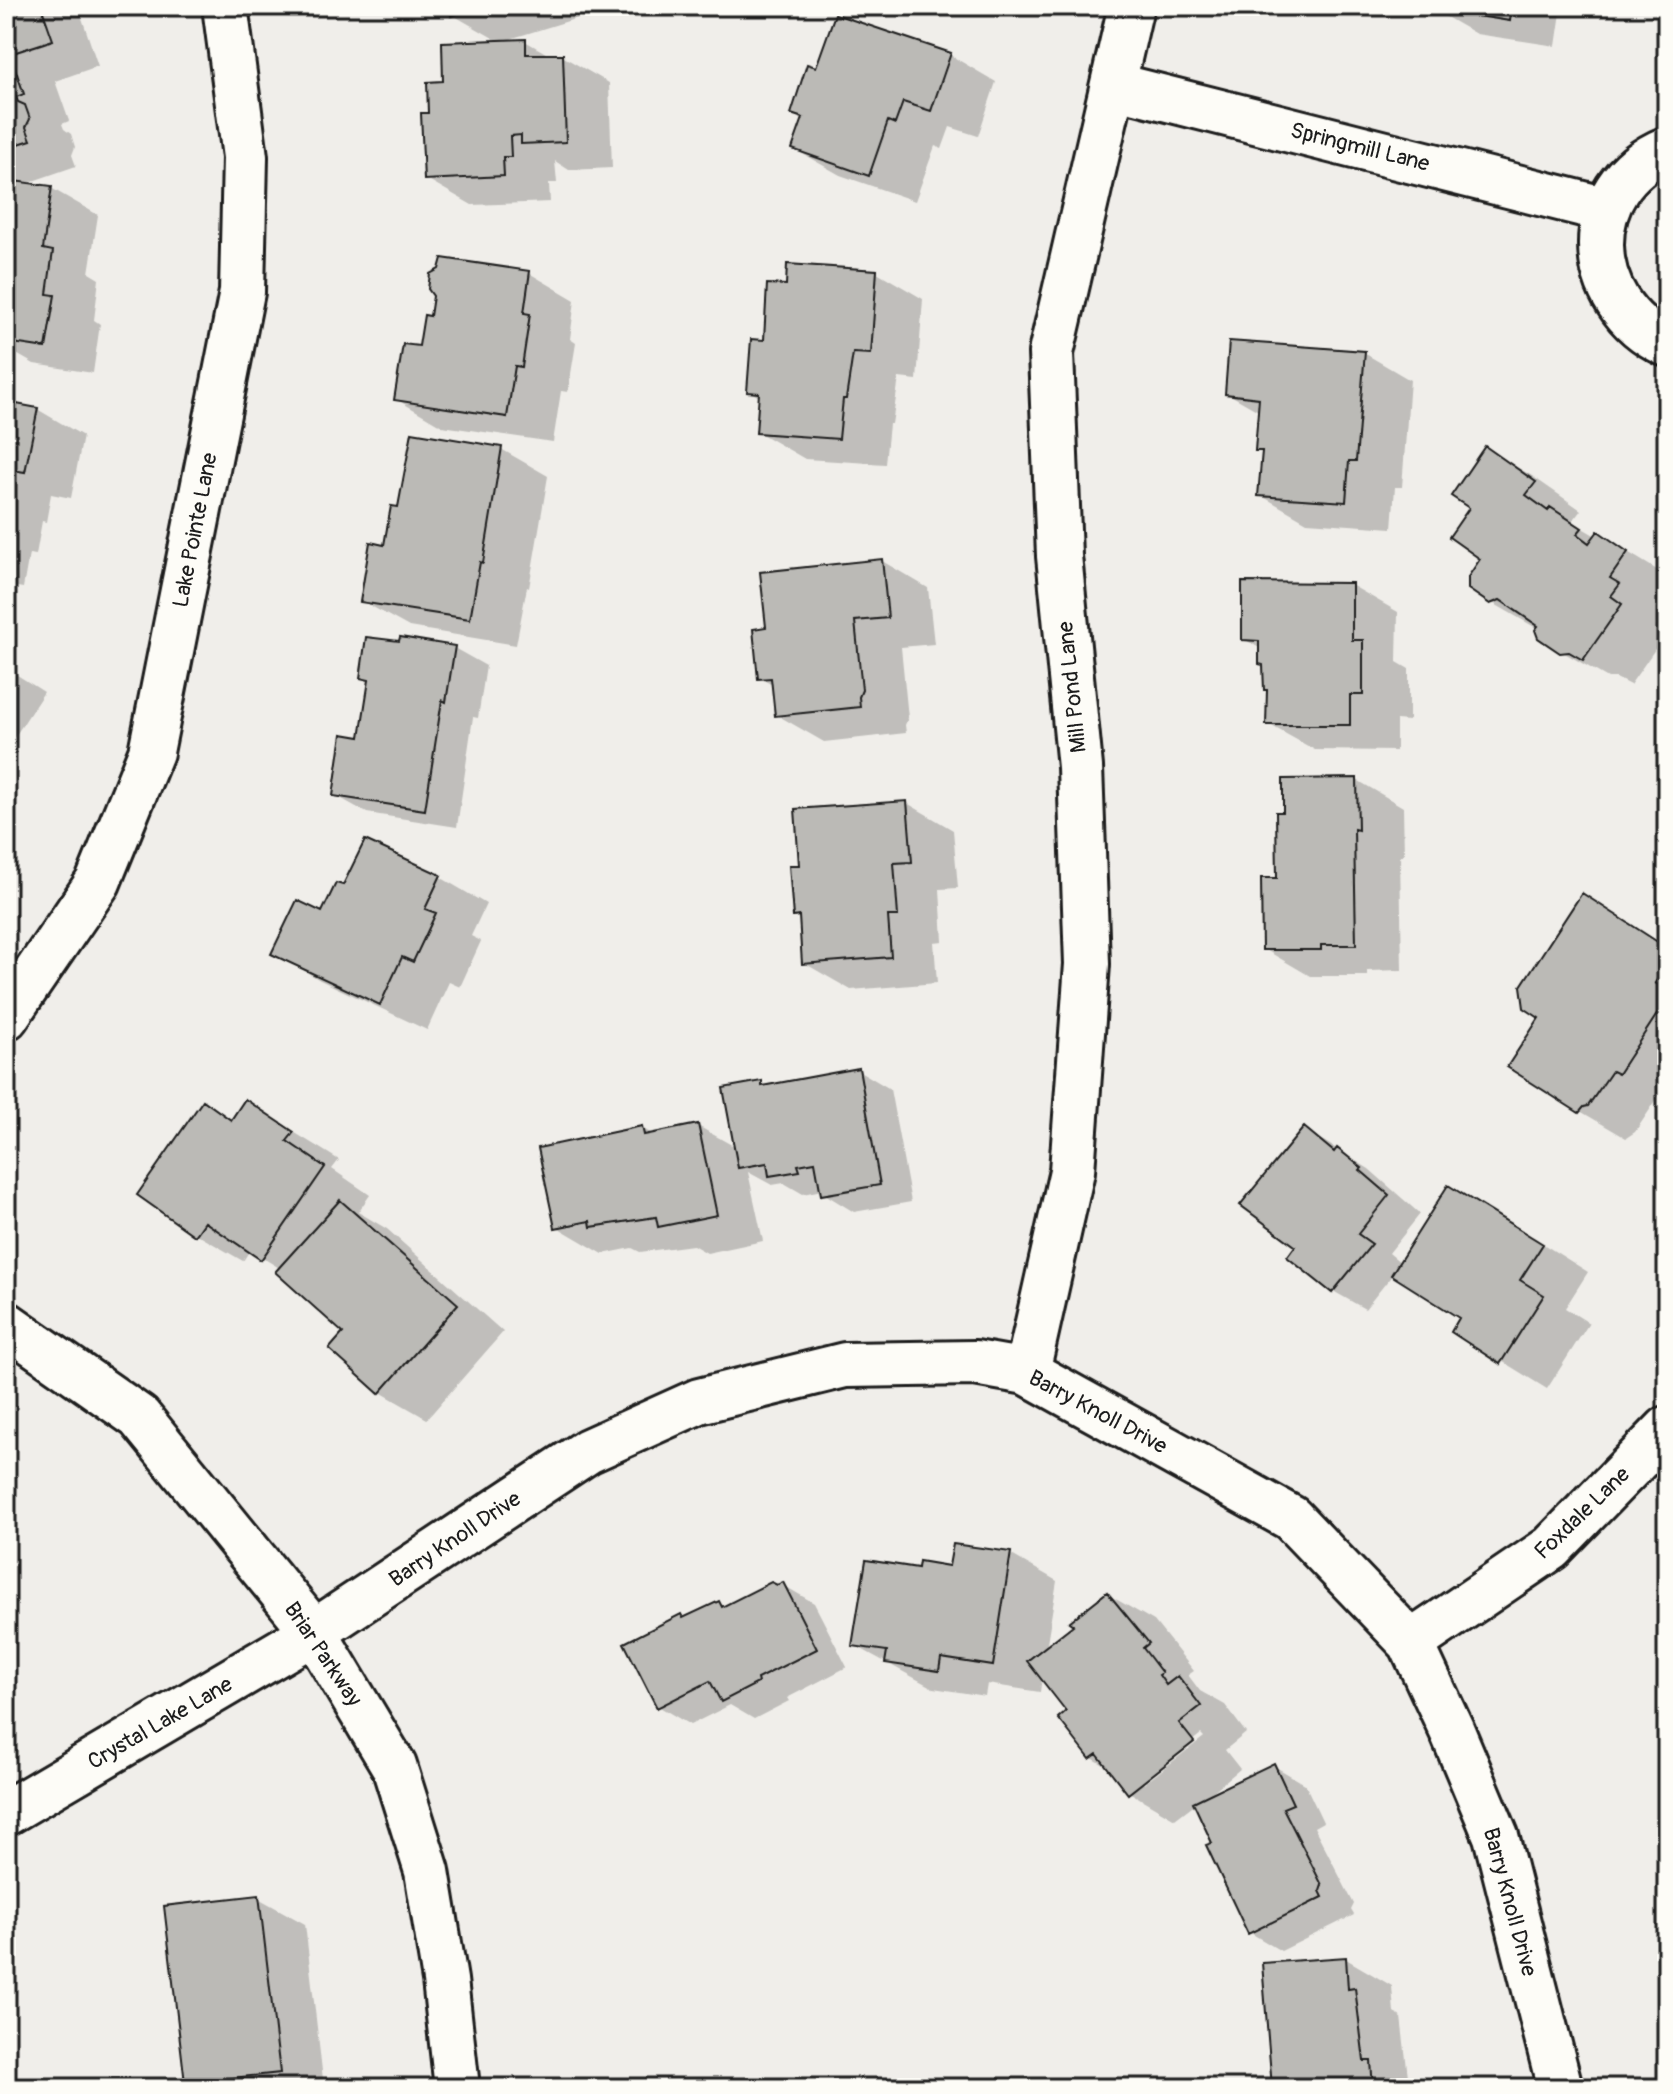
<svg xmlns="http://www.w3.org/2000/svg" width="1673" height="2094" font-family="Pangolin,sans-serif">
<rect width="100%" height="100%" fill="#f0eeea"/>
<filter id="ink" filterUnits="userSpaceOnUse"><feTurbulence type="fractalNoise" baseFrequency=".0125" numOctaves="2"/><feDisplacementMap in="SourceGraphic" scale="16" xChannelSelector="R" yChannelSelector="G"/><feConvolveMatrix kernelMatrix="1 2 1 2 8 2 1 2 1" color-interpolation-filters="sRGB"/></filter>
<g filter="url(#ink)">
<path fill="#0003" fill-rule="evenodd" d="M 6,6 L 68,6 L 80,12 L 98,66 L 55,81 L 69,121 L 62,124 L 64,129 L 71,134 L 75,147 L 72,155 L 76,166 L 24,184 L 51,188 L 98,215 L 89,273 L 99,279 L 94,320 L 100,324 L 93,373 L 34,364 L 6,348 Z
M 450,6 L 577,6 L 581,17 L 503,41 L 525,41 L 551,56 L 562,56 L 609,83 L 612,168 L 569,170 L 555,161 L 557,183 L 549,183 L 550,202 L 472,205 L 425,178 L 430,115 L 445,83 L 500,42 L 453,15 Z
M 1562,6 L 1556,46 L 1476,34 L 1429,7 Z
M 950,55 L 996,82 L 978,136 L 950,127 L 942,149 L 935,146 L 915,201 L 840,175 L 794,149 L 804,119 L 793,113 Z
M 789,267 L 877,272 L 923,299 L 917,380 L 899,378 L 892,424 L 889,424 L 885,464 L 805,459 L 758,432 L 761,398 L 749,391 L 788,288 Z
M 529,273 L 575,300 L 570,339 L 576,343 L 568,392 L 561,391 L 553,442 L 442,426 L 396,399 L 421,349 L 431,318 Z
M 1364,353 L 1410,380 L 1402,487 L 1395,487 L 1392,528 L 1307,522 L 1260,495 L 1263,453 L 1257,450 L 1260,412 L 1227,393 Z
M 6,404 L 37,409 L 83,436 L 71,498 L 51,494 L 46,522 L 42,521 L 36,555 L 29,554 L 23,588 L 6,585 Z
M 501,449 L 548,476 L 529,588 L 527,587 L 516,645 L 409,627 L 362,601 L 400,509 Z
M 1486,449 L 1532,476 L 1581,510 L 1572,522 L 1596,536 L 1598,534 L 1667,576 L 1667,589 L 1655,606 L 1665,612 L 1656,625 L 1667,632 L 1630,685 L 1616,678 L 1608,678 L 1561,651 L 1538,629 L 1491,602 L 1472,507 Z
M 882,561 L 928,588 L 934,644 L 901,647 L 908,718 L 905,725 L 906,733 L 824,742 L 777,715 L 774,686 L 760,678 L 768,629 Z
M 1351,585 L 1398,612 L 1397,662 L 1409,669 L 1409,721 L 1396,720 L 1396,751 L 1315,750 L 1268,724 L 1269,691 L 1261,649 L 1244,639 Z
M 454,648 L 486,666 L 478,718 L 473,717 L 457,827 L 367,813 L 335,795 L 361,739 L 371,682 L 362,677 Z
M 6,668 L 44,692 L 12,741 L 6,738 Z
M 1357,780 L 1403,807 L 1404,855 L 1400,855 L 1402,970 L 1367,971 L 1367,976 L 1310,976 L 1264,949 L 1279,880 L 1285,814 Z
M 907,803 L 953,830 L 958,888 L 940,889 L 943,941 L 934,942 L 937,983 L 851,990 L 804,963 L 802,920 L 795,916 L 801,866 Z
M 440,877 L 486,904 L 471,936 L 481,941 L 460,987 L 449,982 L 427,1030 L 320,980 L 274,953 L 322,914 L 344,888 Z
M 1583,896 L 1667,947 L 1667,1096 L 1665,1099 L 1659,1096 L 1635,1132 L 1626,1138 L 1580,1111 L 1542,1017 Z
M 858,1070 L 890,1089 L 911,1202 L 854,1212 L 823,1193 L 822,1190 L 803,1194 L 784,1183 L 772,1185 L 748,1172 L 763,1241 L 707,1253 L 693,1245 L 640,1252 L 632,1248 L 603,1254 L 557,1227 L 642,1128 L 654,1135 L 698,1126 L 737,1148 L 762,1083 L 768,1087 Z
M 245,1102 L 339,1160 L 332,1169 L 370,1195 L 358,1212 L 387,1229 L 503,1332 L 427,1419 L 380,1392 L 346,1333 L 281,1269 L 250,1250 L 243,1261 L 196,1234 L 203,1103 L 233,1120 Z
M 1304,1129 L 1369,1169 L 1420,1214 L 1389,1253 L 1401,1263 L 1495,1214 L 1588,1272 L 1565,1308 L 1589,1323 L 1547,1389 L 1453,1331 L 1462,1317 L 1393,1274 L 1365,1309 L 1333,1291 L 1298,1246 Z
M 1010,1554 L 1057,1581 L 1046,1649 L 1077,1625 L 1107,1594 L 1154,1621 L 1194,1671 L 1188,1675 L 1200,1691 L 1225,1705 L 1246,1733 L 1225,1750 L 1240,1769 L 1205,1798 L 1274,1766 L 1305,1784 L 1323,1822 L 1314,1827 L 1354,1904 L 1351,1910 L 1354,1915 L 1281,1951 L 1249,1932 L 1215,1844 L 1196,1803 L 1175,1819 L 1129,1792 L 1111,1769 L 1092,1758 L 1061,1718 L 1069,1712 L 1042,1677 L 1040,1692 L 987,1684 L 985,1696 L 933,1688 L 854,1645 L 920,1570 L 951,1568 ZM 1201,1734 L 1204,1737 L 1144,1784 L 1141,1781 Z
M 783,1585 L 814,1603 L 847,1667 L 787,1698 L 789,1701 L 754,1719 L 730,1705 L 690,1725 L 658,1706 L 681,1616 L 686,1619 L 719,1603 L 726,1607 Z
M 258,1898 L 305,1924 L 324,2088 L 197,2088 L 187,2082 Z
M 1346,1959 L 1392,1986 L 1394,2013 L 1401,2017 L 1409,2085 L 1414,2088 L 1274,2088 Z
M 1049,2081 L 1061,2088 L 1040,2088 Z"/>
<path fill="#bbbab6" stroke="#1c1c1c" stroke-width="2" d="M 6,6 L 41,6 L 53,40 L 10,54 L 24,94 L 16,97 L 18,102 L 25,105 L 30,119 L 26,127 L 31,140 L 6,148 Z
M 448,6 L 485,6 L 451,16 Z
M 1427,6 L 1512,6 L 1510,21 L 1427,8 Z
M 835,14 L 951,53 L 931,111 L 903,102 L 895,124 L 888,121 L 869,176 L 792,149 L 803,118 L 791,114 L 807,64 L 816,67 Z
M 526,39 L 526,54 L 563,54 L 566,142 L 521,144 L 521,135 L 510,136 L 511,157 L 503,157 L 504,176 L 424,180 L 421,113 L 428,113 L 427,82 L 443,81 L 442,42 Z
M 6,180 L 52,186 L 43,249 L 53,251 L 47,294 L 55,295 L 46,348 L 6,342 Z
M 442,258 L 530,271 L 524,313 L 530,314 L 522,367 L 515,366 L 507,417 L 394,400 L 403,344 L 419,346 L 424,315 L 430,316 L 433,296 L 428,289 L 430,274 L 439,269 Z
M 787,264 L 877,270 L 871,354 L 853,353 L 846,399 L 843,399 L 839,439 L 756,433 L 759,393 L 747,392 L 751,339 L 764,340 L 767,284 L 786,285 Z
M 1229,341 L 1365,351 L 1356,461 L 1349,461 L 1346,502 L 1258,496 L 1262,451 L 1255,451 L 1259,398 L 1225,394 Z
M 6,402 L 38,408 L 25,472 L 6,469 Z
M 412,432 L 502,447 L 483,563 L 480,562 L 470,619 L 360,602 L 370,542 L 384,545 L 391,506 L 398,507 Z
M 1485,446 L 1536,482 L 1526,495 L 1548,511 L 1550,507 L 1582,528 L 1577,534 L 1589,543 L 1598,531 L 1628,552 L 1610,578 L 1620,584 L 1611,596 L 1622,604 L 1583,660 L 1569,652 L 1560,653 L 1538,638 L 1535,630 L 1538,626 L 1500,600 L 1490,604 L 1468,589 L 1468,577 L 1480,559 L 1449,537 L 1469,508 L 1451,496 Z
M 882,559 L 888,618 L 855,621 L 862,690 L 859,697 L 860,707 L 775,716 L 771,678 L 758,679 L 753,629 L 766,627 L 760,572 Z
M 1242,582 L 1352,583 L 1352,640 L 1363,640 L 1363,695 L 1350,695 L 1350,725 L 1266,725 L 1267,690 L 1264,690 L 1263,665 L 1259,664 L 1259,641 L 1242,640 Z
M 366,637 L 399,641 L 400,637 L 455,646 L 446,702 L 442,700 L 425,810 L 333,796 L 342,734 L 360,737 L 369,680 L 360,678 Z
M 1357,778 L 1358,830 L 1354,829 L 1356,945 L 1321,945 L 1321,950 L 1262,950 L 1261,878 L 1277,878 L 1276,812 L 1283,812 L 1283,779 Z
M 907,801 L 912,862 L 894,863 L 898,916 L 888,916 L 891,957 L 802,964 L 799,916 L 793,917 L 789,865 L 799,865 L 795,809 Z
M 365,840 L 441,875 L 425,909 L 436,913 L 413,962 L 402,957 L 380,1005 L 271,954 L 297,900 L 322,912 L 336,883 L 343,885 Z
M 1582,893 L 1667,948 L 1667,964 L 1655,983 L 1667,990 L 1667,999 L 1618,1074 L 1612,1071 L 1588,1106 L 1584,1107 L 1579,1113 L 1507,1067 L 1539,1018 L 1524,1008 L 1521,986 Z
M 859,1068 L 880,1185 L 821,1195 L 815,1162 L 798,1165 L 800,1171 L 769,1176 L 767,1163 L 738,1168 L 723,1088 L 762,1081 L 762,1086 Z
M 245,1099 L 294,1132 L 287,1141 L 325,1167 L 261,1260 L 205,1222 L 195,1236 L 137,1195 L 203,1100 L 231,1120 Z
M 698,1124 L 717,1215 L 658,1227 L 656,1217 L 591,1227 L 590,1221 L 555,1228 L 538,1148 L 642,1126 L 644,1135 Z
M 1304,1127 L 1334,1152 L 1337,1148 L 1362,1168 L 1360,1170 L 1389,1195 L 1358,1234 L 1372,1244 L 1332,1293 L 1287,1257 L 1295,1246 L 1240,1205 Z
M 1448,1185 L 1543,1244 L 1520,1280 L 1544,1295 L 1500,1364 L 1451,1332 L 1459,1318 L 1391,1275 Z
M 340,1200 L 458,1304 L 379,1394 L 329,1349 L 343,1333 L 275,1272 Z
M 953,1544 L 1011,1552 L 993,1666 L 941,1658 L 939,1671 L 885,1663 L 887,1651 L 852,1646 L 866,1560 L 918,1568 L 919,1561 L 949,1566 Z
M 771,1582 L 777,1585 L 783,1582 L 817,1649 L 757,1679 L 758,1683 L 721,1702 L 710,1681 L 657,1708 L 624,1643 L 681,1614 L 683,1618 L 719,1601 L 722,1607 Z
M 1107,1592 L 1149,1643 L 1143,1648 L 1162,1673 L 1159,1675 L 1166,1685 L 1178,1676 L 1201,1706 L 1179,1723 L 1194,1742 L 1128,1794 L 1097,1754 L 1090,1759 L 1058,1718 L 1066,1711 L 1027,1661 L 1073,1625 L 1069,1622 Z
M 1274,1763 L 1293,1804 L 1283,1808 L 1322,1885 L 1320,1891 L 1323,1897 L 1248,1934 L 1206,1845 L 1212,1843 L 1193,1802 Z
M 259,1895 L 280,2073 L 185,2083 L 164,1906 Z
M 1346,1957 L 1348,1989 L 1355,1988 L 1364,2061 L 1371,2061 L 1373,2088 L 1272,2088 L 1262,1963 Z"/>
<g fill="none" stroke-linecap="round" stroke-linejoin="round">
<defs>
<path id="street" d="M 1113,85 L 1607,210
M 1667,149 C 1577,186 1581,304 1667,344
M 6,1017 L 98,882 L 151,752 L 242,292 L 245,157 L 225,6
M 6,1324 L 139,1417 L 314,1632 L 394,1766 L 427,1871 L 445,1980 L 457,2088
M 1027,1372 L 1072,1171 L 1087,964 L 1080,767 L 1059,556 L 1051,353 L 1131,6
M 1411,1643 L 1551,1548 L 1667,1429
M 6,1813 L 314,1632 L 588,1451 L 699,1401 L 845,1365 L 975,1363 L 1027,1372 L 1291,1518 L 1411,1643 L 1452,1731 L 1496,1836 L 1560,2088"/>
</defs>
<use href="#street" stroke="#1c1c1c" stroke-width="50"/>
<use href="#street" stroke="#fdfcf7" stroke-width="44"/>
</g>
</g>
<g text-anchor="middle" dominant-baseline="central" stroke-width="6" stroke-linejoin="round" paint-order="stroke">
<g font-size="22" fill="#1c1c1c" stroke="#fdfcf7">
<text transform="translate(1360 147) rotate(14)">Springmill Lane</text>
<text transform="translate(195 530) rotate(-79)">Lake Pointe Lane</text>
<text transform="translate(1072 687) rotate(-96)">Mill Pond Lane</text>
<text transform="translate(1098 1412) rotate(28)">Barry Knoll Drive</text>
<text transform="translate(1582 1513) rotate(-44)">Foxdale Lane</text>
<text transform="translate(455 1539) rotate(-34)">Barry Knoll Drive</text>
<text transform="translate(323 1654) rotate(56)">Briar Parkway</text>
<text transform="translate(160 1723) rotate(-30)">Crystal Lake Lane</text>
<text transform="translate(1510 1902) rotate(75)">Barry Knoll Drive</text>
</g>
</g>
<rect width="1673" height="2094" fill="none" stroke="#fdfcf7" stroke-width="32"/>
<rect x="16" y="16" width="1641" height="2062" fill="none" stroke="#1c1c1c" stroke-width="3" filter="url(#ink)"/>
</svg>
